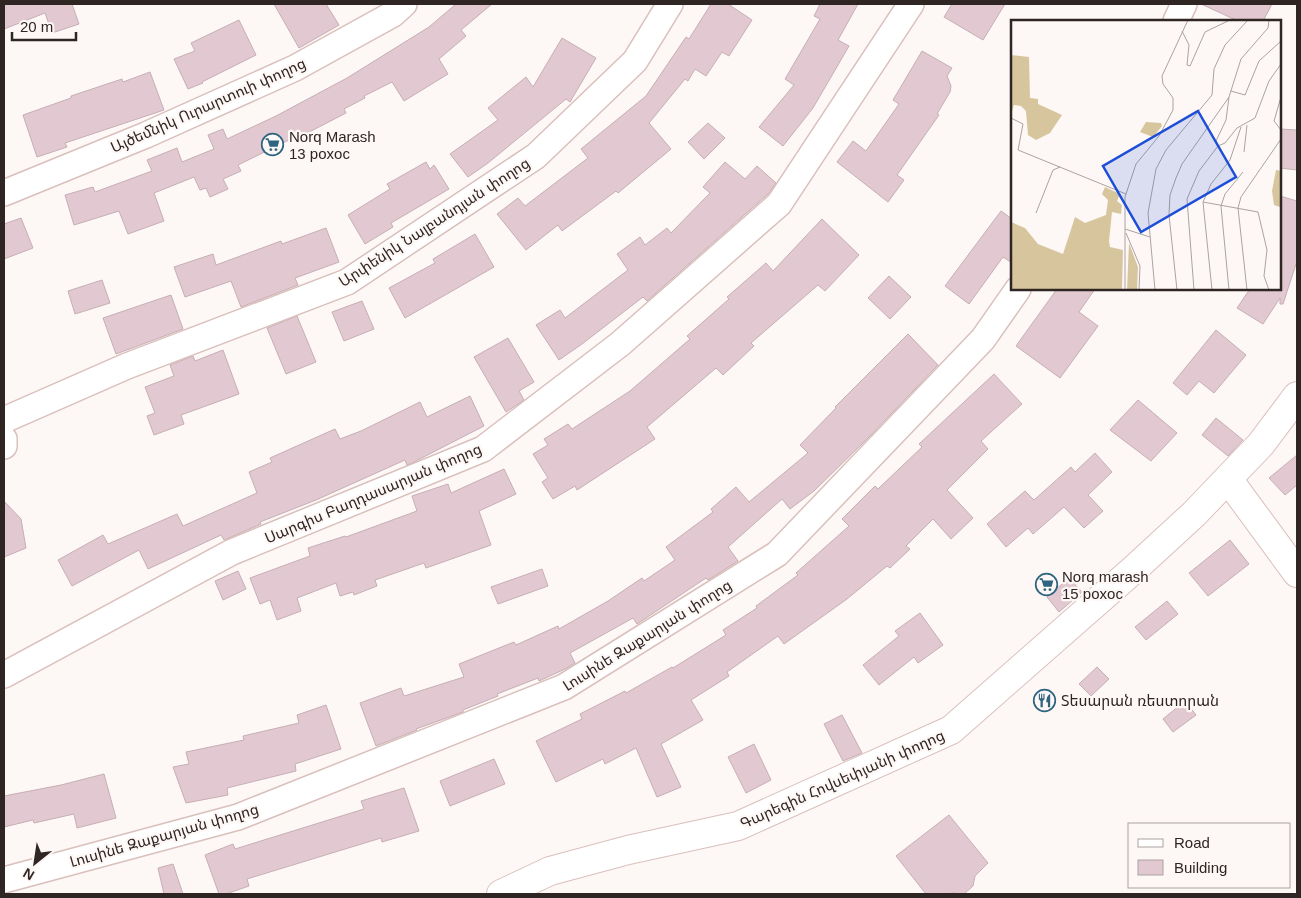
<svg xmlns="http://www.w3.org/2000/svg" width="1301" height="898" font-family="Arial,'Noto Sans Armenian',sans-serif">
<rect width="100%" height="100%" fill="#fdf7f6"/>
<path fill="#e2c9d1" stroke="#c6aeb5" d="M 4,4 L 72,4 L 79,24 L 52,33 L 45,13 L 4,29 Z
M 274,4 L 326,4 L 339,25 L 299,48 Z
M 456,4 L 492,4 L 461,30 L 466,36 L 439,59 L 448,74 L 404,101 L 392,82 L 364,96 L 365,98 L 344,109 L 346,113 L 290,142 L 289,140 L 238,165 L 241,171 L 223,179 L 228,189 L 210,197 L 206,188 L 200,190 L 194,177 L 154,193 L 164,221 L 128,234 L 119,211 L 74,225 L 65,195 L 93,187 L 95,192 L 152,171 L 147,160 L 177,148 L 182,162 L 214,149 L 208,135 L 223,129 L 227,139 L 276,116 L 347,78 L 429,27 Z
M 711,4 L 728,4 L 752,20 L 729,56 L 722,52 L 706,76 L 695,69 L 688,81 L 685,79 L 649,123 L 671,149 L 618,193 L 616,191 L 562,231 L 558,225 L 526,250 L 497,214 L 518,198 L 525,206 L 588,158 L 581,149 L 646,96 L 686,37 L 689,39 Z
M 820,4 L 858,4 L 838,40 L 849,46 L 813,108 L 783,146 L 759,127 L 794,85 L 785,79 L 820,19 L 814,16 Z
M 952,4 L 1005,4 L 983,40 L 944,17 Z
M 1201,4 L 1272,4 L 1263,21 L 1238,21 Z
M 239,20 L 256,55 L 202,82 L 203,83 L 188,89 L 174,59 L 195,51 L 191,43 Z
M 562,38 L 596,58 L 570,102 L 566,99 L 488,163 L 468,177 L 450,154 L 498,120 L 488,108 L 526,77 L 533,87 Z
M 922,51 L 952,68 L 947,76 L 951,86 L 950,92 L 937,114 L 939,115 L 897,175 L 904,180 L 888,202 L 837,162 L 853,141 L 866,151 L 899,104 L 893,100 Z
M 150,72 L 164,110 L 65,143 L 67,147 L 37,157 L 23,115 L 71,98 L 71,96 L 122,79 L 123,82 Z
M 708,123 L 725,138 L 704,159 L 688,142 Z
M 1280,129 L 1297,130 L 1297,170 L 1280,168 Z
M 426,162 L 430,169 L 434,165 L 449,189 L 391,223 L 393,227 L 365,244 L 348,215 L 390,189 L 387,184 Z
M 725,162 L 745,179 L 757,166 L 776,183 L 768,194 L 647,301 L 643,297 L 582,344 L 559,360 L 536,325 L 560,310 L 565,318 L 628,270 L 617,254 L 640,237 L 645,245 L 667,228 L 671,233 L 710,193 L 703,187 Z
M 1280,196 L 1297,201 L 1297,261 L 1283,304 L 1280,304 L 1280,298 L 1263,324 L 1237,308 L 1250,289 L 1280,289 Z
M 1001,211 L 1012,219 L 1012,263 L 1003,257 L 969,304 L 945,286 Z
M 21,218 L 33,248 L 4,259 L 4,224 Z
M 822,219 L 859,255 L 825,291 L 818,285 L 751,343 L 754,346 L 723,375 L 716,368 L 647,427 L 655,439 L 577,490 L 575,486 L 553,499 L 542,482 L 548,478 L 533,454 L 548,445 L 544,439 L 568,424 L 572,429 L 630,391 L 690,339 L 687,336 L 729,299 L 727,297 L 766,263 L 773,271 Z
M 326,228 L 339,262 L 295,278 L 298,285 L 241,307 L 231,281 L 185,297 L 174,267 L 213,254 L 216,265 L 281,241 L 282,244 Z
M 475,234 L 494,267 L 405,318 L 389,288 L 435,263 L 433,259 Z
M 889,276 L 911,297 L 890,319 L 868,298 Z
M 102,280 L 110,303 L 75,314 L 68,291 Z
M 1057,289 L 1095,289 L 1079,312 L 1098,326 L 1060,378 L 1016,346 Z
M 171,295 L 183,329 L 116,354 L 103,318 Z
M 362,301 L 374,329 L 344,341 L 332,312 Z
M 297,316 L 316,362 L 286,374 L 267,328 Z
M 1216,330 L 1246,355 L 1214,393 L 1199,381 L 1187,395 L 1173,383 Z
M 908,334 L 938,365 L 867,439 L 814,491 L 790,509 L 782,499 L 728,547 L 738,561 L 708,580 L 706,578 L 637,624 L 633,618 L 570,653 L 575,663 L 565,669 L 539,681 L 538,678 L 497,694 L 498,696 L 463,710 L 463,712 L 416,729 L 417,730 L 376,746 L 360,703 L 401,688 L 404,696 L 464,677 L 459,664 L 514,642 L 516,645 L 558,626 L 559,629 L 608,601 L 642,578 L 644,581 L 675,560 L 666,547 L 713,512 L 711,509 L 736,487 L 749,502 L 808,453 L 800,445 L 836,408 L 835,407 Z
M 508,338 L 534,382 L 519,391 L 524,400 L 506,412 L 474,357 Z
M 223,350 L 239,394 L 181,415 L 184,424 L 154,435 L 147,416 L 155,413 L 145,387 L 174,376 L 170,365 L 193,356 L 195,361 Z
M 994,374 L 1022,404 L 981,441 L 988,449 L 947,490 L 973,518 L 951,539 L 933,519 L 906,546 L 910,549 L 890,568 L 887,566 L 847,599 L 784,644 L 778,636 L 727,672 L 729,676 L 691,700 L 703,720 L 661,744 L 681,787 L 657,797 L 636,748 L 605,764 L 603,759 L 556,782 L 536,741 L 582,719 L 580,714 L 625,691 L 626,693 L 672,667 L 673,668 L 726,635 L 723,630 L 757,608 L 756,606 L 798,575 L 796,573 L 849,526 L 842,519 L 875,486 L 878,489 L 922,447 L 919,444 Z
M 470,396 L 484,426 L 412,463 L 407,465 L 405,460 L 316,500 L 260,522 L 261,524 L 224,540 L 221,535 L 148,569 L 139,550 L 72,586 L 58,560 L 103,535 L 108,544 L 177,514 L 183,526 L 257,493 L 249,472 L 272,462 L 270,458 L 335,429 L 340,439 L 361,431 L 420,402 L 427,417 Z
M 1138,400 L 1177,433 L 1151,461 L 1110,430 Z
M 1216,418 L 1243,440 L 1228,456 L 1202,435 Z
M 1095,453 L 1112,472 L 1088,495 L 1103,511 L 1084,528 L 1064,507 L 1033,534 L 1028,528 L 1006,547 L 987,524 L 1025,491 L 1034,500 L 1071,467 L 1075,472 Z
M 1297,455 L 1297,485 L 1285,495 L 1269,478 Z
M 504,469 L 516,494 L 479,511 L 491,545 L 426,568 L 424,563 L 375,580 L 377,586 L 354,595 L 353,592 L 340,596 L 336,583 L 297,598 L 301,611 L 277,620 L 270,600 L 260,604 L 250,578 L 310,556 L 308,548 L 345,536 L 346,537 L 417,511 L 412,496 L 448,484 L 451,493 Z
M 4,501 L 21,519 L 26,548 L 4,557 Z
M 1230,540 L 1249,564 L 1208,596 L 1189,573 Z
M 542,569 L 548,586 L 498,604 L 491,587 Z
M 238,571 L 246,589 L 223,600 L 215,581 Z
M 1069,578 L 1082,592 L 1059,612 L 1047,597 Z
M 1167,601 L 1178,614 L 1146,640 L 1135,627 Z
M 920,613 L 943,645 L 918,663 L 914,657 L 879,685 L 863,665 L 899,636 L 895,631 Z
M 1097,667 L 1109,679 L 1091,696 L 1079,684 Z
M 1185,701 L 1196,715 L 1173,732 L 1163,719 Z
M 326,705 L 341,749 L 295,764 L 296,771 L 227,788 L 228,795 L 186,803 L 173,767 L 189,764 L 186,752 L 244,740 L 243,736 L 299,723 L 297,715 Z
M 842,715 L 862,753 L 843,761 L 824,724 Z
M 754,744 L 771,780 L 746,793 L 728,757 Z
M 494,759 L 505,784 L 450,806 L 440,781 Z
M 104,774 L 116,818 L 77,828 L 74,814 L 34,823 L 33,820 L 4,827 L 4,796 L 61,785 Z
M 404,788 L 419,831 L 382,842 L 381,838 L 247,879 L 249,886 L 226,894 L 219,894 L 205,855 L 233,844 L 235,849 L 364,809 L 361,801 Z
M 949,815 L 988,863 L 975,876 L 973,886 L 964,894 L 952,893 L 950,894 L 926,894 L 896,856 Z
M 173,864 L 183,894 L 164,894 L 158,868 Z"/>
<g fill="none" stroke-linecap="round" stroke-linejoin="round">
<defs>
<path id="minor" d="M 1176,21 L 1184,4
M 4,193 L 146,135 L 295,68 L 393,14 L 404,4
M 4,420 L 127,366 L 347,282 L 536,156 L 635,61 L 670,4
M 4,439 L 4,446
M 4,675 L 232,552 L 483,449 L 620,344 L 779,204 L 911,4
M 4,880 L 238,817 L 564,687 L 777,554 L 983,339 L 1018,289"/>
<path id="tertiary" d="M 1228,479 L 1297,573"/>
<path id="secondary" d="M 501,894 L 550,871 L 628,850 L 738,826 L 951,730 L 1132,571 L 1194,514 L 1261,444 L 1297,396"/>
</defs>
<use href="#minor" stroke="#dac0bc" stroke-width="28"/>
<use href="#tertiary" stroke="#dac0bc" stroke-width="30"/>
<use href="#secondary" stroke="#dac0bc" stroke-width="30"/>
<use href="#minor" stroke="#fff" stroke-width="25"/>
<use href="#tertiary" stroke="#fff" stroke-width="28"/>
<use href="#secondary" stroke="#fff" stroke-width="28"/>
</g>
<defs>
<symbol id="supermarket-ring" viewBox="-11 -11 22 22"><circle r="9.5" fill="#fdf7f6" stroke="#2e6480" stroke-width="1.5"/><path d="M-6-5.5h2.5l.6 2H6L4.5 2H-2.5L-4.4-4H-6ZM-1.5 3.2a1.3 1.3 0 1 0 .1 0ZM3 3.2a1.3 1.3 0 1 0 .1 0Z" fill="#2e6480"/></symbol>
<symbol id="restaurant-ring" viewBox="-11 -11 22 22"><circle r="9.5" fill="#fdf7f6" stroke="#2e6480" stroke-width="1.5"/><path d="M-5-6h1v4h1v-4h1v4h1v-4h1v5L-1.5 .5V6h-2V.5L-5-1ZM5-6V6H3V1.5H1.5Q1.5-4 5-6Z" fill="#2e6480"/></symbol>
</defs>
<g fill-rule="evenodd">
<use href="#supermarket-ring" x="260" y="132" width="25" height="25"/>
<use href="#supermarket-ring" x="1034" y="572" width="25" height="25"/>
<use href="#restaurant-ring" x="1032" y="688" width="25" height="25"/>
</g>
<g text-anchor="middle" dominant-baseline="central" stroke-width="4.5" stroke-linejoin="round" paint-order="stroke">
<g font-size="15" fill="#2f2624" stroke="#fdf7f6">
<text transform="translate(208 105) rotate(-24)">Այծեմնիկ Ուրարտուի փողոց</text>
<text transform="translate(434 222) rotate(-33)">Արփենիկ Նալբանդյան փողոց</text>
<text transform="translate(373 493) rotate(-23)">Սարգիս Բաղդասարյան փողոց</text>
<text transform="translate(647 635) rotate(-32)">Լուսինե Զաքարյան փողոց</text>
<text transform="translate(842 779) rotate(-24)">Գարեգին Հովսեփյանի փողոց</text>
<text transform="translate(164 835) rotate(-16)">Լուսինե Զաքարյան փողոց</text>
</g>
<g font-size="15" fill="#2f2624" stroke="#fdf7f6" text-anchor="start">
<text x="289" y="136">Norq Marash<tspan x="289" dy="17">13 poxoc</tspan></text>
<text x="1062" y="576">Norq marash<tspan x="1062" dy="17">15 poxoc</tspan></text>
<text x="1061" y="700">Տեսարան ռեստորան</text>
</g>
</g>
<g transform="translate(1011 20)">
<rect width="270" height="270" fill="#fdf7f6"/>
<path d="M 0,35 L 18,37 L 19,78 L 27,79 L 27,84 L 51,95 L 39,113 L 25,120 L 17,115 L 15,91 L 10,86 L 3,85 L 0,94 ZM 135,102 L 150,103 L 151,106 L 142,117 L 129,112 ZM 265,150 L 270,151 L 269,187 L 263,185 L 261,171 ZM 94,167 L 109,174 L 106,181 L 111,185 L 110,194 L 101,192 L 98,221 L 99,227 L 112,230 L 111,270 L 0,270 L 0,202 L 14,208 L 27,224 L 52,234 L 64,197 L 74,203 L 95,195 L 97,180 L 91,174 ZM 118,223 L 127,247 L 126,270 L 116,270 Z" fill="#d7c69d"/>
<path fill="none" stroke="#aba3a2" stroke-width="1" d="M 171,11 L 178,25 L 176,45 L 179,46M 179,46 L 194,12 L 219,0M 220,71 L 234,75 L 248,41 L 270,21M 270,77 L 263,101 L 270,110M 0,98 L 12,104 L 7,130 L 115,174M 207,126 L 214,123 L 226,108 L 244,98 L 258,61 L 270,44M 233,132 L 236,105M 192,182 L 247,192 L 256,230 L 253,256 L 258,270M 25,193 L 42,150 L 49,147M 114,209 L 139,217M 115,213 L 129,246 L 128,270M 114,270 L 114,177 L 125,144 L 148,116 L 162,90 L 162,78 L 152,64 L 151,56 L 177,0M 144,270 L 137,193 L 145,149 L 155,130 L 201,75 L 203,49 L 214,25 L 237,0M 166,270 L 158,195 L 159,175 L 165,158 L 171,144 L 218,77 L 230,39 L 257,8 L 258,0M 183,270 L 176,179 L 188,151 L 207,126 L 205,121 L 215,100 L 218,77M 201,270 L 192,182 L 200,164 L 219,140 L 230,107M 218,270 L 210,186 L 214,174 L 232,152M 236,270 L 227,188 L 230,177 L 270,119"/>
<path fill="#1d4ed8" fill-opacity="0.15" stroke="#1d4ed8" stroke-width="2.5" d="M 187,91 L 225,157 L 130,212 L 92,146 Z"/>
<rect width="270" height="270" fill="none" stroke="#2f2624" stroke-width="2.5"/>
</g>
<rect width="1301" height="898" fill="none" stroke="#2f2624" stroke-width="10"/>
<rect x="1128" y="823" width="162" height="65" fill="#fdf7f6" stroke="#aba3a2"/>
<rect x="1138" y="839" width="25" height="8" fill="#ffffff" stroke="#aba3a2"/>
<text x="1174" y="848" font-size="15" fill="#2f2624">Road</text>
<rect x="1138" y="860" width="25" height="15" fill="#e2c9d1" stroke="#aba3a2"/>
<text x="1174" y="873" font-size="15" fill="#2f2624">Building</text>
<g transform="translate(35 863) rotate(210)" stroke="#fdf7f6" stroke-width="4" paint-order="stroke">
<path d="M0-4L9 19L0 12L-9 19Z" fill="#2f2624"/>
<text y="-8" font-size="14" font-weight="bold" text-anchor="middle" fill="#2f2624">N</text>
</g>
<path d="M12 32v8h64v-8" fill="none" stroke="#2f2624" stroke-width="2.5"/>
<text x="20" y="32" font-size="15" fill="#2f2624" stroke="#fdf7f6" stroke-width="4" paint-order="stroke">20 m</text>
</svg>
